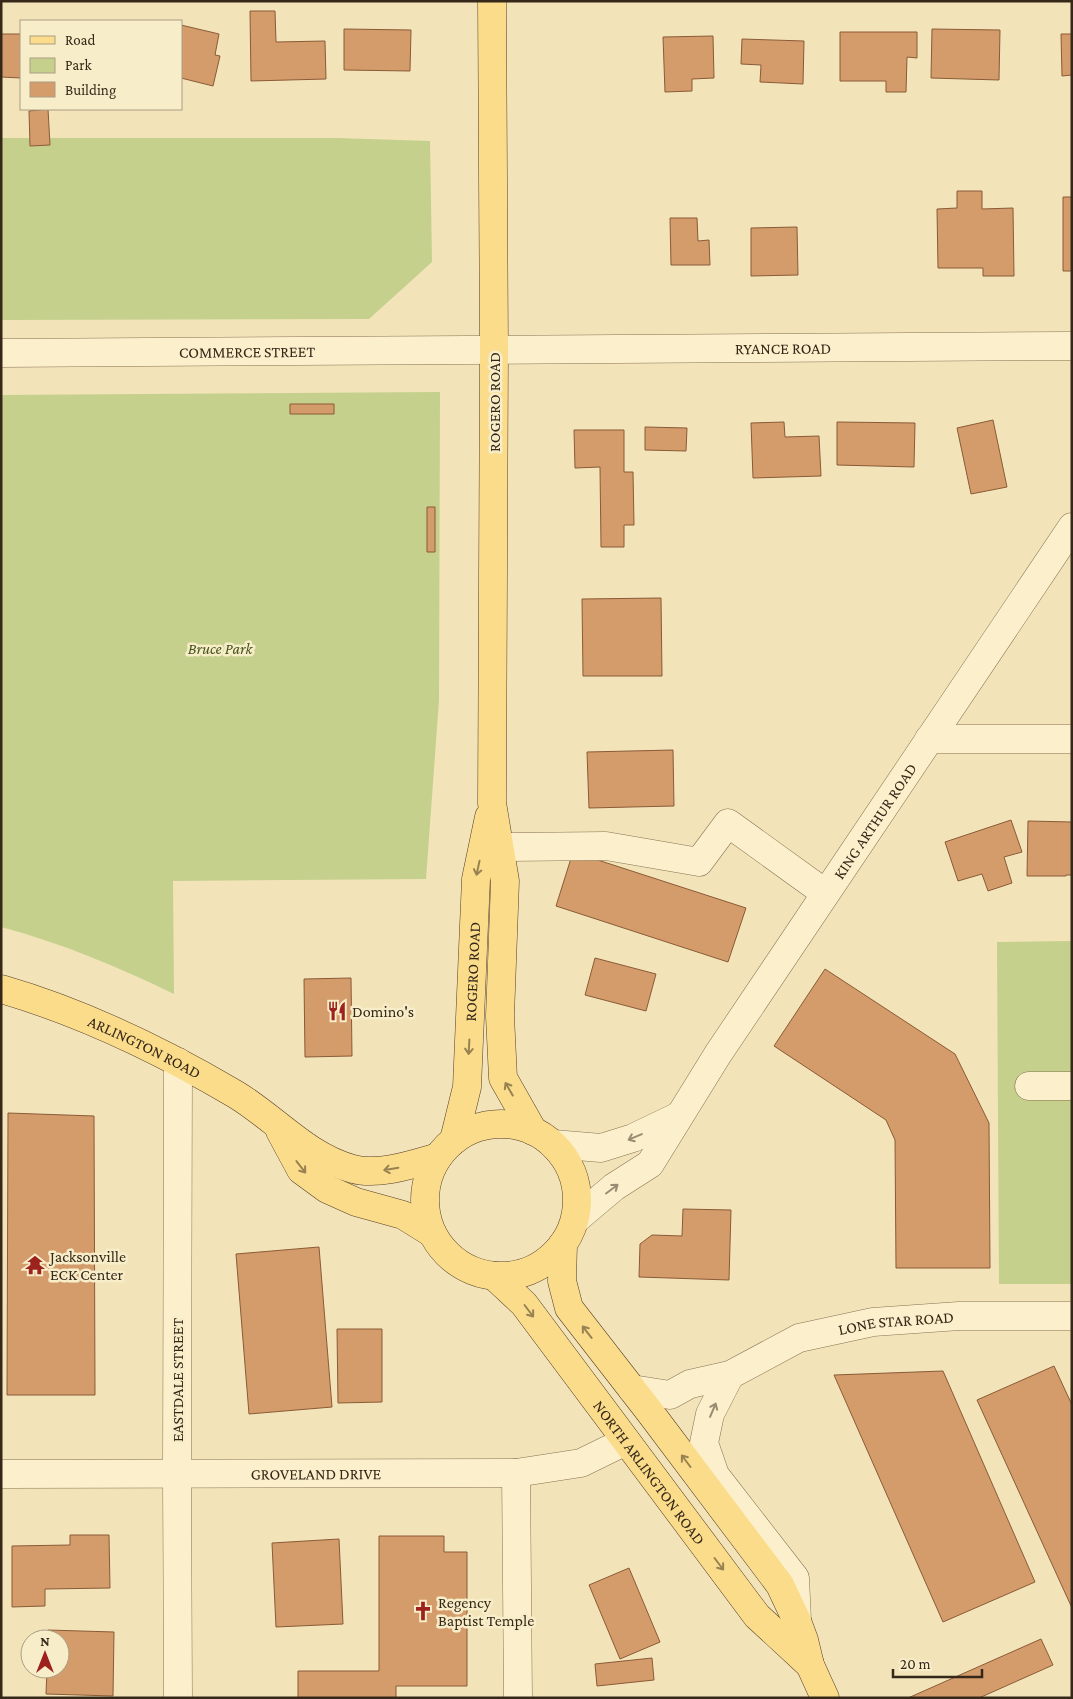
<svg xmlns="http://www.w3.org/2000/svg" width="1073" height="1699" font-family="'Crimson Pro',serif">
<rect width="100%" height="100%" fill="#f2e3b9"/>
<path fill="#c5d08c" d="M 1,138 L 337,138 L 430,141 L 432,262 L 369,319 L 1,320 Z
M 440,392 L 439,700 L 426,879 L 173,881 L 174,994 C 119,967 61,943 1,927 L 1,395 Z
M 1072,941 L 1072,1284 L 999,1284 L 997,942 Z"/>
<path fill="#d49b6b" stroke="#8a5b36" d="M 250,11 L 275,11 L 276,42 L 325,41 L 326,79 L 251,81 Z
M 181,25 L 219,34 L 215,55 L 220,56 L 213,86 L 181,78 Z
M 344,29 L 411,30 L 410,71 L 344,70 Z
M 932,29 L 1000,30 L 999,80 L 931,78 Z
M 840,32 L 917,32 L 917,58 L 907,57 L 906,92 L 886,92 L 886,81 L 840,81 Z
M 1,34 L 21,34 L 21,78 L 1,77 Z
M 1061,34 L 1072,34 L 1072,75 L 1062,76 Z
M 713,36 L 714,78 L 692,79 L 692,91 L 665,92 L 663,37 Z
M 742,39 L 804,41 L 803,84 L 760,82 L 761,65 L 741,64 Z
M 48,109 L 50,145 L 30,146 L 29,111 Z
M 957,191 L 982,191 L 982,209 L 1013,208 L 1014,276 L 983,276 L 983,268 L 938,268 L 937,209 L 957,208 Z
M 1063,197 L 1072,197 L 1072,271 L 1063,271 Z
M 670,218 L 697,218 L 698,241 L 709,240 L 710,265 L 671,265 Z
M 797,227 L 798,275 L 751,276 L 751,228 Z
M 290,404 L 334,404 L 334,414 L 290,414 Z
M 993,420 L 1007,487 L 971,494 L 957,428 Z
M 784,422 L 785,437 L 819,436 L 821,476 L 753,478 L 751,423 Z
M 837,422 L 915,423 L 914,467 L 837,465 Z
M 645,427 L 687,428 L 686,451 L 645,450 Z
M 574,430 L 624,430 L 624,472 L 633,472 L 634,525 L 624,525 L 624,547 L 601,547 L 600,467 L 575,468 Z
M 427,507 L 435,507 L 435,552 L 427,552 Z
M 661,598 L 662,676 L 583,676 L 582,599 Z
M 673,750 L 674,806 L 589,808 L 587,752 Z
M 1011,820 L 1022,852 L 1004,857 L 1012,883 L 988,891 L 982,874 L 958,881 L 945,842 Z
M 1028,821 L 1072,822 L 1072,875 L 1066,875 L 1066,876 L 1027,876 Z
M 573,852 L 746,908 L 728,962 L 556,906 Z
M 595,958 L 656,974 L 646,1011 L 585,995 Z
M 825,969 L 955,1054 L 989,1123 L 990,1268 L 896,1268 L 895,1140 L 886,1120 L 774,1046 Z
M 351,978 L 352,1056 L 305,1057 L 304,979 Z
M 8,1113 L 94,1116 L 95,1395 L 7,1395 Z
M 683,1209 L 731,1210 L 729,1280 L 639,1277 L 640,1244 L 652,1235 L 682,1236 Z
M 319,1247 L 332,1407 L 249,1414 L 236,1254 Z
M 337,1329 L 382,1329 L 382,1402 L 338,1403 Z
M 1054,1366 L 1072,1405 L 1072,1608 L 977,1400 Z
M 943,1371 L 1035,1582 L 943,1622 L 834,1375 Z
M 70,1535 L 109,1535 L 110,1588 L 45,1589 L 45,1606 L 12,1607 L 12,1546 L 70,1545 Z
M 379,1536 L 444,1536 L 444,1552 L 467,1552 L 467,1686 L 396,1686 L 396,1698 L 298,1698 L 298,1671 L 379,1671 Z
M 339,1539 L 343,1624 L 276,1627 L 272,1543 Z
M 629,1568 L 660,1642 L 620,1659 L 589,1585 Z
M 48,1630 L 114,1632 L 113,1696 L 46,1694 L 47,1669 L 60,1669 L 60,1639 L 48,1639 Z
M 1041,1639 L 1053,1665 L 979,1698 L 908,1698 Z
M 652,1658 L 654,1680 L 597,1686 L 595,1664 Z"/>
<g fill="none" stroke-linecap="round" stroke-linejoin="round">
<defs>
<g id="minor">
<path id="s1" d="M 1,353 L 1072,346"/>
<path d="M 929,739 L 1072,739"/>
<path d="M 499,847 L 606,846 L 699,862 L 728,823 L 825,893"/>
<path d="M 178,1062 L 177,1474 L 178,1698"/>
<path d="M 1029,1086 L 1072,1086"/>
<path d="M 553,1144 L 601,1148 L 633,1138 L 679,1116"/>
<path id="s2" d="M 575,1220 L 614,1187 L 650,1164 L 718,1054 L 1072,527"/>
<path d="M 730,1375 L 710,1414 L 704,1443 L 715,1475 L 795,1578 L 797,1621"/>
<path id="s3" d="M 632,1389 L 670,1395 L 690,1384 L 730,1375 L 799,1338 L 873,1322 L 959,1316 L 1072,1316"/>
<path d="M 516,1473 L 518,1698"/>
<path id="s4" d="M 1,1474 L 516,1473 L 581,1463 L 626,1441"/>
</g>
<g id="major">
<path d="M 492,1 L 494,350 L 492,803 L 505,881 L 500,1016 L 503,1078 L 533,1131"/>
<path id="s5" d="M 1,989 C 84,1013 162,1051 235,1094 C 275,1118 307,1157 353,1169 C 378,1176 414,1164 438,1157"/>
<circle cx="501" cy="1200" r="76"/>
<path d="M 280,1131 L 301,1170 L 327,1189 L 356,1202 L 403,1215 L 432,1233"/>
<path id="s6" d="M 454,1140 L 467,1087 L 476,879 L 489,817"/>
<path d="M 563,1244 L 562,1281 L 569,1308 L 649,1411 L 780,1585 L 797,1621 L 804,1640 L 810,1665 L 825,1698"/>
<path id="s7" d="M 494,1276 L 524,1304 L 757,1616 L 810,1665"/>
</g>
</defs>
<use href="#minor" stroke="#897252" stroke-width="29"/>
<use href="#major" stroke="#563f28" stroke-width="29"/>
<use href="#minor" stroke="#fcf0cc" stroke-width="28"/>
<use href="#major" stroke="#fadc8b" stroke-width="28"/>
</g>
<defs><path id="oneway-shaft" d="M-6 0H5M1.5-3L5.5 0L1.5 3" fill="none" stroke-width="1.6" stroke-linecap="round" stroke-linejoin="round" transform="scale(1.25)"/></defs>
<g stroke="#988252">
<use href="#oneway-shaft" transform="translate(478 868) rotate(102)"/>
<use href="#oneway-shaft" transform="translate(469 1047) rotate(93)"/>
<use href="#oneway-shaft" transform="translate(509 1089) rotate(-120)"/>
<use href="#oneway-shaft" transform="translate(301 1167) rotate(52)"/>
<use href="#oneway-shaft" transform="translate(391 1169) rotate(170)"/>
<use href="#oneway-shaft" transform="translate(529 1311) rotate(53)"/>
<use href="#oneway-shaft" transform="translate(587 1332) rotate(-128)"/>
<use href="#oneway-shaft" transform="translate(686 1461) rotate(-127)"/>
<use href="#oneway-shaft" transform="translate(719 1564) rotate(53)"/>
</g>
<g stroke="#998c72">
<use href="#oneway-shaft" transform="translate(635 1137) rotate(157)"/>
<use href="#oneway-shaft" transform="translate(612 1189) rotate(-37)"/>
<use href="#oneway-shaft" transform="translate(713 1410) rotate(-67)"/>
</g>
<defs>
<symbol id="restaurant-bare" viewBox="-9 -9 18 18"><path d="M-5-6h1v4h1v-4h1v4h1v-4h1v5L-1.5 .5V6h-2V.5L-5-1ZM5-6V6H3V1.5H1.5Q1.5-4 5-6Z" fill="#9d221d" stroke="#f8edc9" stroke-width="2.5" paint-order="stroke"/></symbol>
<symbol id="temple-bare" viewBox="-9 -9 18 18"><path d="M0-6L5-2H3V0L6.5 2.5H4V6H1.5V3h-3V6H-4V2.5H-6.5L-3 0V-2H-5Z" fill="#9d221d" stroke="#f8edc9" stroke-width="2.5" paint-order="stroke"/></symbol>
<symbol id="church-bare" viewBox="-9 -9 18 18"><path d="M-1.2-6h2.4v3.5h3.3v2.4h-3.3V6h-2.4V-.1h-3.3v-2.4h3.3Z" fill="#9d221d" stroke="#f8edc9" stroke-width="2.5" paint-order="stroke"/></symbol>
</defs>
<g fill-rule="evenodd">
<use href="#restaurant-bare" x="323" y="997" width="28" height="28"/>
<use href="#temple-bare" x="21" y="1251" width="28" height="28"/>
<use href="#church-bare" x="409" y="1597" width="28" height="28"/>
</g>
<g text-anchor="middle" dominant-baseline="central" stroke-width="5" stroke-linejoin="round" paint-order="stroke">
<g font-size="16" fill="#362819" stroke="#f8edc9">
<text stroke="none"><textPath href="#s1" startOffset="782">RYANCE ROAD</textPath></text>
<text stroke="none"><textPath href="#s1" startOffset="246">COMMERCE STREET</textPath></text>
<text transform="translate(494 402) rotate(-90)">ROGERO ROAD</text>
<text stroke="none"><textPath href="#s2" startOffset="504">KING ARTHUR ROAD</textPath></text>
<text stroke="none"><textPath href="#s6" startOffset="170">ROGERO ROAD</textPath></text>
<text stroke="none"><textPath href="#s5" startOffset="155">ARLINGTON ROAD</textPath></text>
<text stroke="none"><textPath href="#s3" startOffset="279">LONE STAR ROAD</textPath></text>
<text transform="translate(177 1380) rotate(-90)">EASTDALE STREET</text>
<text stroke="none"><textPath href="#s4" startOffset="315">GROVELAND DRIVE</textPath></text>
<text stroke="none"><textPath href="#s7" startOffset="251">NORTH ARLINGTON ROAD</textPath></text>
</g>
<g font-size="16" font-style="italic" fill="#44551e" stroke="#f8edc9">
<text x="220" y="648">Bruce Park</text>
</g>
<g font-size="16" fill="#362819" stroke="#f8edc9" text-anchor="start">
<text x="352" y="1011">Domino's</text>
<text x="50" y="1256">Jacksonville<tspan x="50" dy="18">ECK Center</tspan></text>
<text x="438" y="1602">Regency<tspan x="438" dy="18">Baptist Temple</tspan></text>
</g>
</g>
<rect width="1073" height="1699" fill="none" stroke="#362819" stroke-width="5"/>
<rect x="20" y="20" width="162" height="90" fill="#f8edc9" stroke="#aa9e83"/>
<rect x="30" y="36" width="25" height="8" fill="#fadc8b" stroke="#aa9e83"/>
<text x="65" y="45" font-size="15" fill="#362819">Road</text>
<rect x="30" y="58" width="25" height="15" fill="#c5d08c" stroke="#aa9e83"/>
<text x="65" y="70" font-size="15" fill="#362819">Park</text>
<rect x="30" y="82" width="25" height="15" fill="#d49b6b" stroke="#aa9e83"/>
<text x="65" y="95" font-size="15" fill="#362819">Building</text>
<g transform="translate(45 1654)"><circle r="24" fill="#f8edc9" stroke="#aa9e83"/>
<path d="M0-4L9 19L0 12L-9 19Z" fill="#9d221d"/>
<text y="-8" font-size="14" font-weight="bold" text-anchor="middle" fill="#362819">N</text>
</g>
<path d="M893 1669v8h89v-8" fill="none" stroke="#362819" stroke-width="2.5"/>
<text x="900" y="1669" font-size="15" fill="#362819" stroke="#f8edc9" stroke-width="4" paint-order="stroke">20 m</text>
</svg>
